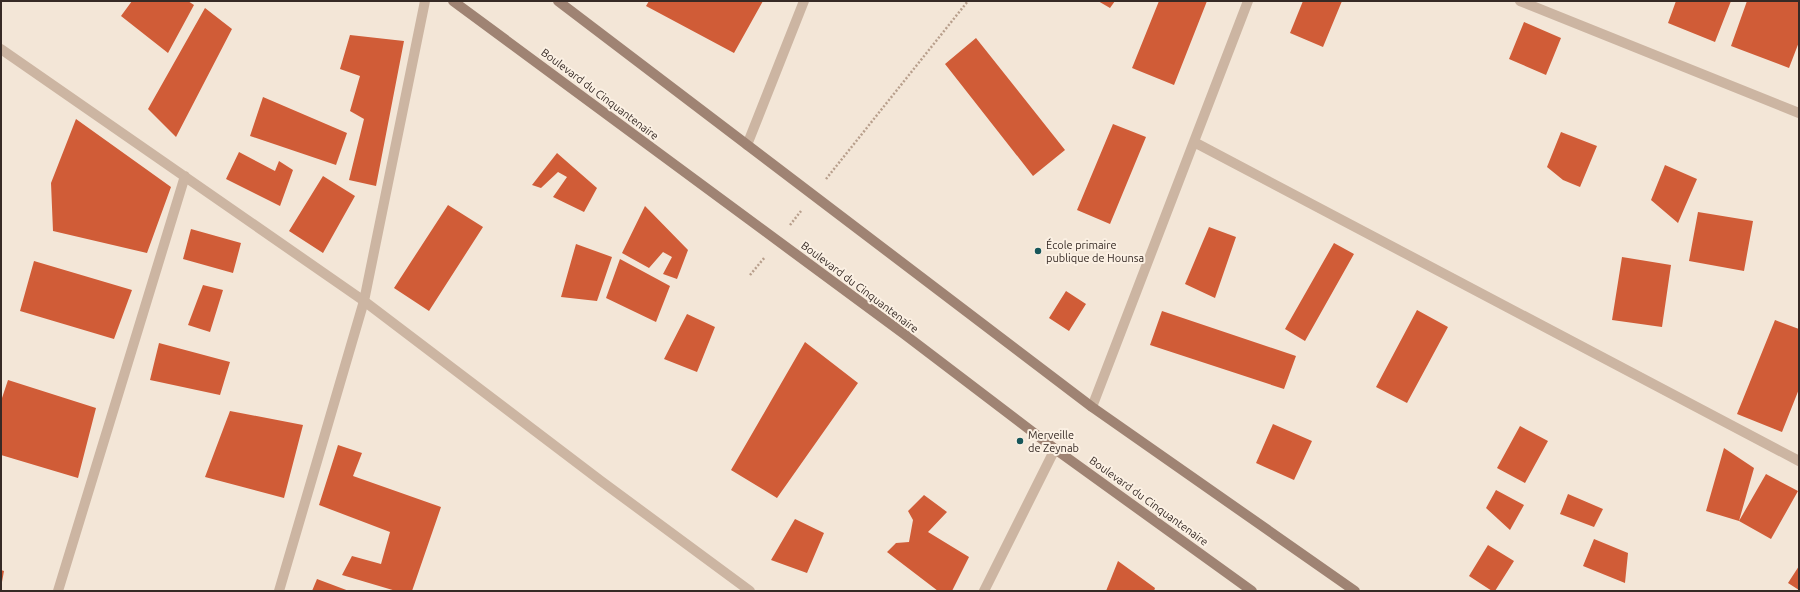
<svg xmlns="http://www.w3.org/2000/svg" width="1800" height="592" font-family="Ubuntu,sans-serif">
<rect width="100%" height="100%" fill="#f3e6d7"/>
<path fill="#d05c37" d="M 132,1 L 188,1 L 194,5 L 168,53 L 121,16 Z
M 649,1 L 763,1 L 734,53 L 646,6 Z
M 1098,1 L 1115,1 L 1110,8 Z
M 1159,1 L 1207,1 L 1174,85 L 1132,68 Z
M 1303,1 L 1342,1 L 1323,47 L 1290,33 Z
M 1676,1 L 1731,1 L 1715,42 L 1668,23 Z
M 1747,1 L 1799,1 L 1799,42 L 1789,68 L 1731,46 Z
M 205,8 L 232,29 L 176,137 L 148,109 Z
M 1524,22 L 1561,38 L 1546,75 L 1509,59 Z
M 350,35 L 404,41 L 376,186 L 349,180 L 364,119 L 350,111 L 360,76 L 340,69 Z
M 976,38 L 1065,150 L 1033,176 L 945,64 Z
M 263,97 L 347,133 L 336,165 L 250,136 Z
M 76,119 L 171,187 L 147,253 L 53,231 L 51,183 Z
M 1113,124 L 1146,137 L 1110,224 L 1077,210 Z
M 1561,132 L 1597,146 L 1580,187 L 1563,180 L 1547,167 Z
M 239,152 L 275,171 L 279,161 L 293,170 L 280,206 L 226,179 Z
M 557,153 L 597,188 L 584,212 L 553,197 L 567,177 L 558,172 L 541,188 L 532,185 Z
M 1665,165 L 1697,179 L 1678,223 L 1651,200 Z
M 323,176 L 355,196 L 323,253 L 289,231 Z
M 448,205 L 483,227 L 429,311 L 394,288 Z
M 645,206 L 688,250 L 677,279 L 663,274 L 672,257 L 663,252 L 649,268 L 622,253 Z
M 1698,212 L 1753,221 L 1744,271 L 1689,261 Z
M 1209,227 L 1236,237 L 1215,298 L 1185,284 Z
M 191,229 L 241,243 L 233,273 L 183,259 Z
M 1334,243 L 1354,254 L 1305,341 L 1285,329 Z
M 576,244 L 612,257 L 597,301 L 561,297 Z
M 1622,257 L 1671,265 L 1662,327 L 1612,320 Z
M 620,259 L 670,286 L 656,322 L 606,298 Z
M 34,261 L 132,290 L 114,339 L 20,311 Z
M 203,285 L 223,290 L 210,332 L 188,325 Z
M 1066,291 L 1086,304 L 1069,331 L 1049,318 Z
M 1417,310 L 1448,327 L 1407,403 L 1376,387 Z
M 1162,311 L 1296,356 L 1284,389 L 1150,345 Z
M 687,314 L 715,327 L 697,372 L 664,359 Z
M 1775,320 L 1799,329 L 1799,389 L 1782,432 L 1737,414 Z
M 805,342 L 858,383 L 777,498 L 731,470 Z
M 159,343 L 230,362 L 220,395 L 150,380 Z
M 8,380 L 96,408 L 78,478 L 1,455 L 1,401 Z
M 230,411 L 303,425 L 284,498 L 205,477 Z
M 1273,424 L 1312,441 L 1294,480 L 1256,463 Z
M 1520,426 L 1548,441 L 1525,483 L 1497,468 Z
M 338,445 L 362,453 L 353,476 L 441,507 L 412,591 L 396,591 L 342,575 L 352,556 L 381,564 L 390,532 L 319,505 Z
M 1724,448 L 1754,468 L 1739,521 L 1766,474 L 1798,491 L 1771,539 L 1739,521 L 1706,511 Z
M 1496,490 L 1524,505 L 1510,530 L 1486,508 Z
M 1568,494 L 1603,509 L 1594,527 L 1560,514 Z
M 924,495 L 947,512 L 928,532 L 969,557 L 952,591 L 938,591 L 887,552 L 896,543 L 909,542 L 913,520 L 908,511 Z
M 795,519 L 824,533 L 807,573 L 771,560 Z
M 1594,539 L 1628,553 L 1625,583 L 1583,566 Z
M 1488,545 L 1514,561 L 1495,591 L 1492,591 L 1469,576 Z
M 1118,561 L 1155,588 L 1154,591 L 1106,591 Z
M 1799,566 L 1799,590 L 1788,583 Z
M 1,570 L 4,571 L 2,582 L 1,582 Z
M 317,579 L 349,591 L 312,591 Z"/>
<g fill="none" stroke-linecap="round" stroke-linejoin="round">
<path stroke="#b89f8c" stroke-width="2.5" stroke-dasharray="2 2" stroke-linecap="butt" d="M 826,179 L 968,1
M 790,225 L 801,211
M 750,275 L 765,257"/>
<path stroke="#ccb5a2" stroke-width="10" d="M 1520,1 L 1799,113
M 1,49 L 364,301 L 601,481 L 750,591
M 1194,142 L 1799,461
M 747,145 L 804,1
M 1092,407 L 1248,1
M 58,591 L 185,176
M 279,591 L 364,301 L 425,1
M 984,591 L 1055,449"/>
<path stroke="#9f8373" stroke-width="10" d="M 453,1 L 904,334 L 1055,449 L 1252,591
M 558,1 L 1092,407 L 1355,591"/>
</g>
<g fill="#17565a" stroke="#fbf0e3" stroke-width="1.5">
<circle cx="1038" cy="251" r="4"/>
<circle cx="1020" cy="441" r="4"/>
</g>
<g text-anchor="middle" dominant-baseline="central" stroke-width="4" stroke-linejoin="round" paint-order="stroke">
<g font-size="11" fill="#362a25" stroke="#fbf0e3">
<text transform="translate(600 94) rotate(37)">Boulevard du Cinquantenaire</text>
<text transform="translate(860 287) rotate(37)">Boulevard du Cinquantenaire</text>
<text transform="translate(1149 501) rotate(36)">Boulevard du Cinquantenaire</text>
</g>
<g font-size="11" fill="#362a25" stroke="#fbf0e3" text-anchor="start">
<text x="1046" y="245">École primaire<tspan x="1046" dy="13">publique de Hounsa</tspan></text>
<text x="1028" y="435">Merveille<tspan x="1028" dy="13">de Zeynab</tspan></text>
</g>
</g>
<rect width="1800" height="592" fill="none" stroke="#362a25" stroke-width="4"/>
</svg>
